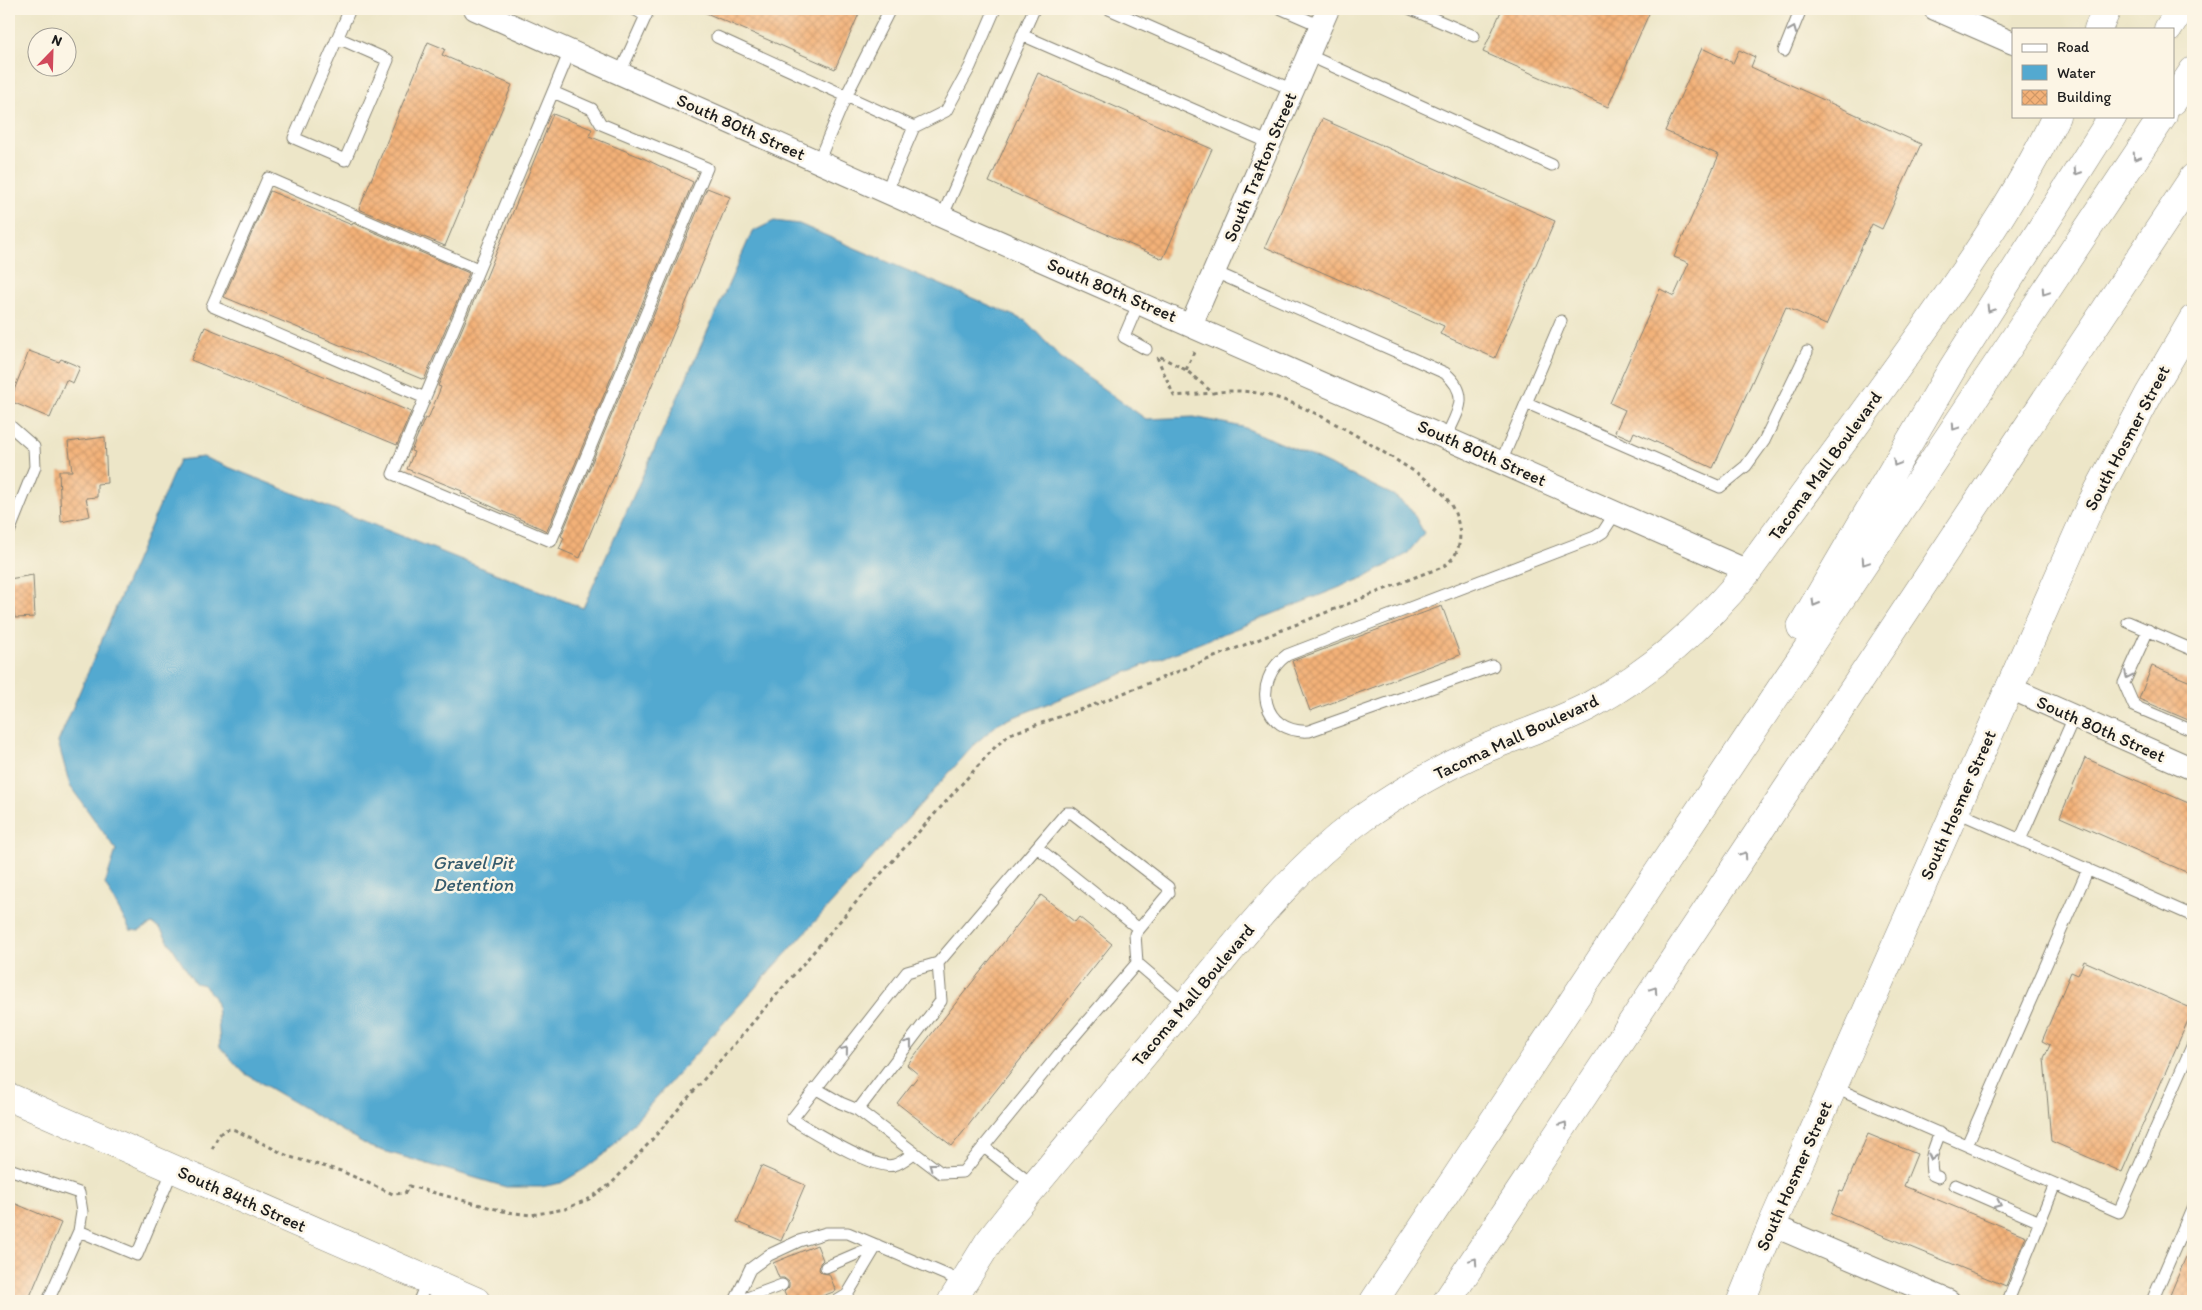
<svg xmlns="http://www.w3.org/2000/svg" width="2202" height="1310" font-family="Itim,sans-serif">
<defs>
<pattern id="building-cross-hatch" width="8" height="8" patternUnits="userSpaceOnUse" patternTransform="scale(1.25)"><rect width="8" height="8" fill="#f3b178"/><path d="M0 0l8 8M0 8l8-8" fill="none" stroke="#d09867"/></pattern>
</defs>
<rect width="100%" height="100%" fill="#fcf5e5"/>
<filter id="ink" filterUnits="userSpaceOnUse"><feTurbulence type="fractalNoise" baseFrequency=".02" numOctaves="2"/><feDisplacementMap in="SourceGraphic" scale="10" xChannelSelector="R" yChannelSelector="G"/><feConvolveMatrix kernelMatrix="1 2 1 2 8 2 1 2 1" color-interpolation-filters="sRGB"/></filter>
<filter id="wash" filterUnits="userSpaceOnUse"><feTurbulence type="fractalNoise" baseFrequency=".0096" numOctaves="4" result="noise"/><feDisplacementMap in="SourceGraphic" scale="20" xChannelSelector="R" yChannelSelector="G"/><feGaussianBlur stdDeviation="1.12" result="paint"/><feColorMatrix in="noise" values="0 0 0 0 0 0 0 0 0 0 0 0 0 0 0 0 0 1.4 0 .05"/><feComposite in="paint" operator="in"/></filter>
<g filter="url(#wash)">
<rect width="100%" height="100%" fill="#ede6c8"/>
<path fill="#53a9d0" stroke="#386276" d="M 774,221 L 799,224 L 1026,321 L 1063,360 L 1146,419 L 1194,417 L 1243,427 L 1309,455 L 1393,495 L 1411,509 L 1424,533 L 1407,554 L 1368,576 L 999,723 L 976,743 L 609,1150 L 586,1168 L 561,1183 L 541,1187 L 506,1187 L 370,1147 L 244,1073 L 220,1047 L 217,1004 L 213,996 L 204,985 L 195,983 L 160,928 L 152,924 L 139,931 L 130,930 L 105,884 L 116,850 L 70,786 L 58,742 L 179,460 L 203,457 L 583,608 L 752,232 Z"/>
<g id="blocks">
<path fill="url(#building-cross-hatch)" d="M 697,9 L 861,9 L 835,69 Z
M 1502,9 L 1651,9 L 1608,107 L 1483,52 Z
M 428,42 L 445,49 L 442,55 L 512,85 L 445,246 L 359,209 Z
M 1702,48 L 1733,63 L 1739,50 L 1755,57 L 1751,67 L 1921,144 L 1882,229 L 1872,224 L 1826,325 L 1786,307 L 1713,468 L 1634,432 L 1631,439 L 1615,432 L 1625,410 L 1610,403 L 1660,289 L 1674,296 L 1689,263 L 1674,257 L 1719,155 L 1665,131 Z
M 1038,73 L 1212,149 L 1163,259 L 989,182 Z
M 553,114 L 592,129 L 589,136 L 643,158 L 693,182 L 547,531 L 461,493 L 462,491 L 407,469 L 414,452 L 411,451 L 425,418 L 428,419 L 441,387 L 438,386 L 483,279 L 485,280 Z
M 1322,119 L 1555,221 L 1495,358 L 1440,334 L 1444,326 L 1265,247 Z
M 707,188 L 730,197 L 580,558 L 559,549 L 564,538 L 561,536 Z
M 270,191 L 352,225 L 353,223 L 469,273 L 424,380 L 224,297 Z
M 205,327 L 411,412 L 397,445 L 191,360 Z
M 29,351 L 59,362 L 61,359 L 80,367 L 73,383 L 66,380 L 50,418 L 10,401 Z
M 105,437 L 107,483 L 97,484 L 97,497 L 86,498 L 90,516 L 61,522 L 59,471 L 72,471 L 68,442 Z
M 33,575 L 35,617 L 15,618 L 9,579 Z
M 1442,606 L 1460,655 L 1310,711 L 1292,661 Z
M 2152,666 L 2193,683 L 2193,722 L 2139,699 Z
M 2085,758 L 2193,805 L 2193,875 L 2060,817 Z
M 1041,895 L 1075,922 L 1079,917 L 1112,944 L 952,1146 L 897,1103 L 919,1075 L 907,1065 Z
M 2084,961 L 2193,1009 L 2122,1172 L 2051,1141 L 2044,1058 L 2050,1045 L 2042,1041 L 2071,972 L 2078,975 Z
M 1868,1134 L 1917,1154 L 1904,1186 L 2026,1236 L 2006,1286 L 1831,1214 L 1840,1191 L 1843,1192 Z
M 761,1166 L 805,1185 L 781,1241 L 737,1222 Z
M 9,1201 L 61,1223 L 28,1301 L 9,1301 Z
M 2193,1240 L 2193,1301 L 2186,1301 L 2170,1295 Z
M 817,1245 L 823,1260 L 820,1263 L 819,1270 L 822,1273 L 829,1274 L 836,1291 L 809,1301 L 788,1301 L 784,1292 L 789,1287 L 789,1282 L 784,1278 L 779,1278 L 773,1263 Z"/>
</g>
</g>
<g filter="url(#ink)">
<use href="#blocks" fill-opacity="0" stroke="#848172" stroke-width="1"/>
<g fill="none" stroke-linecap="round" stroke-linejoin="round">
<defs>
<path id="lane" d="M 634,9 L 646,16
M 1109,9 L 1293,90
M 1282,9 L 1321,26
M 1411,9 L 1474,36
M 1022,35 L 1270,143
M 717,37 L 914,127
M 338,38 L 388,60 L 345,160 L 294,138 L 350,9
M 1784,51 L 1801,9
M 1308,55 L 1552,165
M 620,73 L 649,9
M 553,92 L 592,109 L 601,124 L 707,168 L 551,541 L 393,474 L 570,51
M 818,162 L 846,96 L 890,9
M 886,192 L 914,127 L 946,111 L 970,67 L 995,9
M 942,217 L 1034,9
M 1215,272 L 1445,373 C 1471,395 1458,411 1446,437
M 1139,302 L 1124,337 L 1146,349
M 425,398 L 212,306 L 268,178 L 478,269
M 1527,403 L 1720,487 L 1746,466 L 1764,441 L 1807,352
M 9,425 L 34,447 L 35,467 L 9,532
M 1501,462 L 1561,321
M 2128,622 L 2193,650
M 2148,630 L 2124,683 L 2134,706 L 2193,731
M 1493,666 L 1309,731 C 1262,734 1251,681 1287,655 L 1595,537 L 1603,532 L 1616,512
M 1955,811 L 2193,916
M 2020,840 L 2074,717
M 1038,848 L 1139,929
M 1137,963 L 1185,1004
M 1833,1087 L 2119,1212 L 2193,1044
M 815,1088 L 841,1103 L 858,1110 L 941,1173 L 963,1172 L 1059,1054 L 1137,963 L 1135,934 L 1169,893 L 1168,887 L 1072,813 L 1066,813 L 938,963 L 907,972 L 792,1119 C 811,1130 876,1171 894,1165 C 901,1163 908,1157 914,1153
M 858,1110 L 941,1001 L 938,963
M 1967,1145 L 2088,869
M 984,1147 L 1034,1186
M 9,1169 L 79,1193 L 82,1212 L 79,1231 L 48,1301
M 1938,1177 L 1933,1175 C 1928,1160 1934,1148 1940,1133
M 1955,1185 L 2040,1222
M 79,1231 L 137,1255 L 173,1169
M 826,1267 L 877,1245
M 419,1301 L 427,1281
M 735,1301 L 750,1269 L 769,1255 L 799,1241 L 826,1233 L 848,1233 L 963,1282
M 739,1301 L 782,1285
M 837,1301 L 847,1295 L 877,1245
M 2008,1301 L 2055,1184
M 2152,1301 L 2193,1206"/>
<path id="street" d="M 475,9 L 920,207 L 1748,571
M 1935,9 L 2013,43
M 1191,325 L 1328,9
M 2010,688 L 2193,769
M 1772,1225 L 1949,1301"/>
<path id="secondary" d="M 2098,29 L 2107,9
M 9,1097 L 476,1301
M 952,1301 L 988,1243 L 1010,1215 C 1072,1140 1134,1066 1196,992 C 1246,932 1294,869 1357,822 C 1398,793 1441,768 1487,748 C 1521,734 1556,723 1589,706 C 1651,672 1704,626 1748,571 C 1813,481 1881,393 1944,301 C 1985,242 2025,181 2056,116
M 1741,1301 L 1772,1225 L 2090,506 L 2149,394 L 2193,319"/>
<path id="highway" d="M 2168,29 L 2181,9
M 2173,101 L 2193,71
M 1801,627 L 1952,369 L 2113,116
M 1374,1301 L 1679,841 L 2163,116
M 1447,1301 L 2193,178"/>
</defs>
<use href="#lane" stroke="#848172" stroke-width="13"/>
<use href="#street" stroke="#848172" stroke-width="24"/>
<use href="#secondary" stroke="#848172" stroke-width="29"/>
<use href="#highway" stroke="#848172" stroke-width="29"/>
<path stroke="#848172" stroke-width="3" stroke-dasharray="4 4" stroke-linecap="butt" d="M 1157,357 L 1174,396 L 1213,393
M 1186,370 L 1195,350
M 212,1149 C 218,1137 221,1126 235,1130 L 290,1157 L 341,1171 L 393,1194 L 405,1193 L 409,1186 L 507,1212 L 531,1215 L 565,1209 L 589,1199 L 611,1184 L 650,1142 L 870,886 L 995,747 L 1010,734 L 1096,704 L 1418,576 C 1427,572 1442,569 1449,562 C 1468,545 1459,514 1445,496 C 1432,481 1413,471 1396,460 C 1359,437 1315,409 1274,397 C 1253,391 1234,389 1213,393 L 1186,370 L 1157,355"/>
<use href="#lane" stroke="#fff" stroke-width="11"/>
<use href="#street" stroke="#fff" stroke-width="22"/>
<use href="#secondary" stroke="#fff" stroke-width="28"/>
<use href="#highway" stroke="#fff" stroke-width="28"/>
</g>
<defs><path id="oneway-chevron" d="M-2-3.5L2.5 0L-2 3.5" fill="none" stroke-width="1.6" stroke-linecap="round" stroke-linejoin="round" transform="scale(1.25)"/></defs>
<g stroke="#999">
<use href="#oneway-chevron" transform="translate(1793 30) rotate(-68)"/>
<use href="#oneway-chevron" transform="translate(2136 157) rotate(124)"/>
<use href="#oneway-chevron" transform="translate(2077 172) rotate(123)"/>
<use href="#oneway-chevron" transform="translate(2045 292) rotate(124)"/>
<use href="#oneway-chevron" transform="translate(1990 309) rotate(122)"/>
<use href="#oneway-chevron" transform="translate(1955 427) rotate(124)"/>
<use href="#oneway-chevron" transform="translate(1896 463) rotate(121)"/>
<use href="#oneway-chevron" transform="translate(1865 562) rotate(124)"/>
<use href="#oneway-chevron" transform="translate(1815 603) rotate(120)"/>
<use href="#oneway-chevron" transform="translate(2128 675) rotate(115)"/>
<use href="#oneway-chevron" transform="translate(1744 855) rotate(-56)"/>
<use href="#oneway-chevron" transform="translate(1654 990) rotate(-56)"/>
<use href="#oneway-chevron" transform="translate(909 1043) rotate(-52)"/>
<use href="#oneway-chevron" transform="translate(845 1050) rotate(-51)"/>
<use href="#oneway-chevron" transform="translate(1564 1125) rotate(-56)"/>
<use href="#oneway-chevron" transform="translate(1932 1157) rotate(104)"/>
<use href="#oneway-chevron" transform="translate(932 1166) rotate(-143)"/>
<use href="#oneway-chevron" transform="translate(1998 1204) rotate(24)"/>
<use href="#oneway-chevron" transform="translate(1474 1261) rotate(-56)"/>
</g>
</g>
<g text-anchor="middle" dominant-baseline="central" stroke-width="5" stroke-linejoin="round" paint-order="stroke">
<g font-size="18" fill="#1c1c1c" stroke="#fcf5e5">
<text transform="translate(741 127) rotate(24)">South 80th Street</text>
<text transform="translate(1260 167) rotate(-67)">South Trafton Street</text>
<text transform="translate(1112 290) rotate(23)">South 80th Street</text>
<text transform="translate(2127 438) rotate(-62)">South Hosmer Street</text>
<text transform="translate(1482 453) rotate(24)">South 80th Street</text>
<text transform="translate(1825 466) rotate(-54)">Tacoma Mall Boulevard</text>
<text transform="translate(2101 729) rotate(24)">South 80th Street</text>
<text transform="translate(1516 737) rotate(-25)">Tacoma Mall Boulevard</text>
<text transform="translate(1958 805) rotate(-66)">South Hosmer Street</text>
<text transform="translate(1193 995) rotate(-50)">Tacoma Mall Boulevard</text>
<text transform="translate(1794 1176) rotate(-66)">South Hosmer Street</text>
<text transform="translate(242 1199) rotate(24)">South 84th Street</text>
</g>
<g font-size="19" font-style="italic" fill="#355b6d" stroke="#fcf5e5">
<text x="473" y="862">Gravel Pit<tspan x="473" dy="22">Detention</tspan></text>
</g>
</g>
<rect width="2202" height="1310" fill="none" stroke="#fcf5e5" stroke-width="30"/>
<rect x="2012" y="28" width="162" height="90" fill="#fcf5e5" stroke="#a29e95"/>
<rect x="2022" y="44" width="25" height="8" fill="#ffffff" stroke="#a29e95"/>
<text x="2057" y="52" font-size="15" fill="#1c1c1c">Road</text>
<rect x="2022" y="65" width="25" height="15" fill="#53a9d0" stroke="#a29e95"/>
<text x="2057" y="78" font-size="15" fill="#1c1c1c">Water</text>
<rect x="2022" y="90" width="25" height="15" fill="url(#building-cross-hatch)" stroke="#a29e95"/>
<text x="2057" y="102" font-size="15" fill="#1c1c1c">Building</text>
<g transform="translate(52 52) rotate(23)"><circle r="24" fill="#fcf5e5" stroke="#a29e95"/>
<path d="M0-4L9 19L0 12L-9 19Z" fill="#d1495b"/>
<text y="-8" font-size="14" font-weight="bold" text-anchor="middle" fill="#1c1c1c">N</text>
</g>
</svg>
